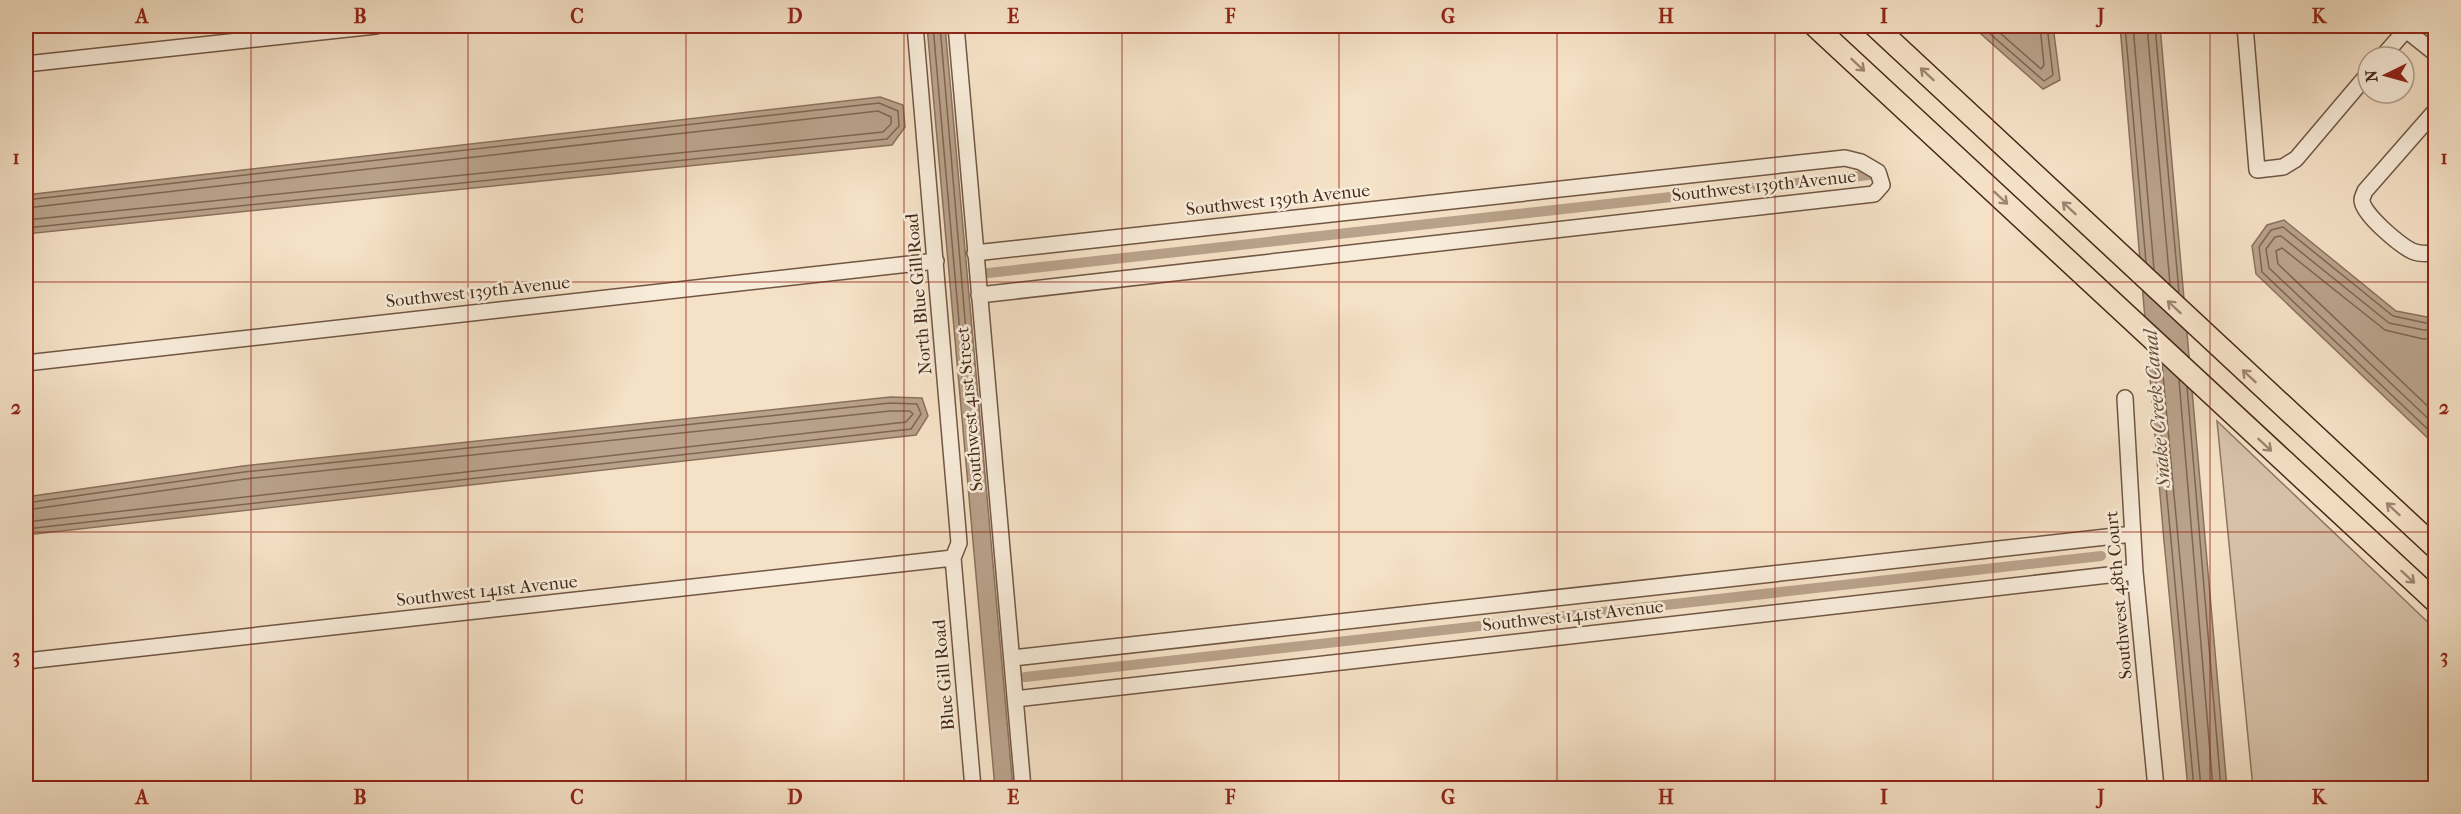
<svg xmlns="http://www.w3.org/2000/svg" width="2461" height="814" font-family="'IM FELL French Canon',serif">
<rect width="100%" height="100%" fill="#f5e1c6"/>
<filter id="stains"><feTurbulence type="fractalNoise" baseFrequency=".00333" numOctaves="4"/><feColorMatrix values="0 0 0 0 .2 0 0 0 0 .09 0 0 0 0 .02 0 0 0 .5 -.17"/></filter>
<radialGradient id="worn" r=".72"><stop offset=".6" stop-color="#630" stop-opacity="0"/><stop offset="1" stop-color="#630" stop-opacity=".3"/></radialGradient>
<path fill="#d7c2a9" stroke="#8e7561" stroke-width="1.5" d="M 2217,421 L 2435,629 L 2435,788 L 2253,788 Z"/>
<path fill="#b9a28b" stroke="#8b715d" stroke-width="1.5" d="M 927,26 L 945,26 L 1013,788 L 995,788 Z
M 1972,26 L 2053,26 L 2060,80 L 2043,89 Z
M 2120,26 L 2160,26 L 2227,788 L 2188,788 L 2164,541 Z
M 880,97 L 903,105 L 905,127 L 892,145 L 26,234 L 26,195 Z
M 2284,220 L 2396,311 L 2427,317 L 2435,315 L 2435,445 L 2256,274 L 2252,246 L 2267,225 Z
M 890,397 L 922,398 L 928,416 L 916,435 L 26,535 L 26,497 L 243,466 Z
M 371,782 L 384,788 L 309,788 Z"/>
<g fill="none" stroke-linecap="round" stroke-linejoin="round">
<path stroke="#7f6552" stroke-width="1.5" d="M 933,26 L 963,367 L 967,370 L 969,366 L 940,26
M 1981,26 L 2044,81 L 2053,75 L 2047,26
M 1992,26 L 2041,69 L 2044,65 L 2040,26
M 2125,26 L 2146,262
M 2133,26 L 2154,269
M 2147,26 L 2170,284
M 2155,26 L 2179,292
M 26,200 L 879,103 L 898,111 L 899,126 L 887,139 L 26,228
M 26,208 L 878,111 L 891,117 L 891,124 L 883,132 L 26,220
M 2436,321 L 2426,323 L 2393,316 L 2283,227 L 2271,230 L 2259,247 L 2262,272 L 2436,437
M 2436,329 L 2424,330 L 2389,323 L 2281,236 L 2275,237 L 2266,249 L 2269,268 L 2436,426
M 2436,338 L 2423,339 L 2385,330 L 2282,248 L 2276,251 L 2278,264 L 2436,414
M 2154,357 L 2194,788
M 2162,364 L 2201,788
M 2179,380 L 2213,788
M 2187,387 L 2221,788
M 26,503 L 244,472 L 890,403 L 917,404 L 921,414 L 911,429 L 26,529
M 26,510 L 245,479 L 890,411 L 910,411 L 913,414 L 906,422 L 26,522"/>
<path stroke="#b9a28b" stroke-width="10" d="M 988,273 L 1869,175
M 1025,677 L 2101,556"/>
<defs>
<path id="minor" d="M 915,26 L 959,543 L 953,558 L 973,788
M 956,26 L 1023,788
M 2245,26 L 2257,170 L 2283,167 L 2296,159 L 2368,74
M 2406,30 L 2436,54
M 2382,57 L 2406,30 L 2406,26
M 26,64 L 376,26
M 2436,110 L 2365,191 C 2364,194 2362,197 2362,200 C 2362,214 2400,245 2412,251 C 2419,254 2428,254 2436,253
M 975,253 L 1845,158 L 1861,162 L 1878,172 L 1882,185 L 1874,194 L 979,295
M 26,363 L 936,261
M 2125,398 L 2135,572 L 2156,788
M 1013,658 L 2133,534
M 26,661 L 953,558
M 1015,699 L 2135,572"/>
<path id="highway" d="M 1815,26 L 2436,602
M 1875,26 L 2436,548"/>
</defs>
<use href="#minor" stroke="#715644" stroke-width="18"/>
<use href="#highway" stroke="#452819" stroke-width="24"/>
<use href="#minor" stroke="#f8ecda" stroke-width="15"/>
<use href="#highway" stroke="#f5e1c6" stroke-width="21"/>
</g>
<defs><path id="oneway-shaft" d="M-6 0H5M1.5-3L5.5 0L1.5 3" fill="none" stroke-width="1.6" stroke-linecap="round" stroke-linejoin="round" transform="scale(1.5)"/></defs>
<g stroke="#9d8470">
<use href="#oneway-shaft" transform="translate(1858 65) rotate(43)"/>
<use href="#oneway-shaft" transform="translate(1927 74) rotate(-137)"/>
<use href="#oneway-shaft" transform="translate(2001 198) rotate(43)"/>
<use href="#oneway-shaft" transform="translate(2069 208) rotate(-137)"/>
<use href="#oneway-shaft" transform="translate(2174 307) rotate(-137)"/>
<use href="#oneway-shaft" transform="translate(2249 376) rotate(-137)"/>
<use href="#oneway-shaft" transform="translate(2265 445) rotate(43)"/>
<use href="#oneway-shaft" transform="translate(2393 509) rotate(-137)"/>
<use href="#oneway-shaft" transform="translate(2408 577) rotate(43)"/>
</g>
<path fill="none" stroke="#8f2418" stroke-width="1.5" stroke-opacity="0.55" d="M 251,26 L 251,788M 468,26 L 468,788M 686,26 L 686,788M 904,26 L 904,788M 1122,26 L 1122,788M 1339,26 L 1339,788M 1557,26 L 1557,788M 1775,26 L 1775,788M 1993,26 L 1993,788M 2210,26 L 2210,788M 26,282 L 2436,282M 26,532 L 2436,532"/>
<g text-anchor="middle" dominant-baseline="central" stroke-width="5" stroke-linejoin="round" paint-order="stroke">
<g font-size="18" fill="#452819" stroke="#f8ecda">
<text transform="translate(1764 186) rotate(-6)">Southwest 139th Avenue</text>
<text transform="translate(1278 200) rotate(-6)">Southwest 139th Avenue</text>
<text transform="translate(478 292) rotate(-6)">Southwest 139th Avenue</text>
<text transform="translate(919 294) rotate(-95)">North Blue Gill Road</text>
<text transform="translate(970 409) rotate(-95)">Southwest 41st Street</text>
<text transform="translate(487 591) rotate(-6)">Southwest 141st Avenue</text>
<text transform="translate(2119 595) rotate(-95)">Southwest 48th Court</text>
<text transform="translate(1573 616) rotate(-6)">Southwest 141st Avenue</text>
<text transform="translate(944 675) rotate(-95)">Blue Gill Road</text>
</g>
<g font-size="20" font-style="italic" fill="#684d3b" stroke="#f8ecda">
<text transform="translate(2157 409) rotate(-95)">Snake Creek Canal</text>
</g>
</g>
<rect width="2461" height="814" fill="none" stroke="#f5e1c6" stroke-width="66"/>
<g transform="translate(2386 75) rotate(265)"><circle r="28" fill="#f8ecda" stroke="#b09e8d" stroke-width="1.5"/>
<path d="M0-4.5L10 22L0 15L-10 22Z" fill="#8f2418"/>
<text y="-9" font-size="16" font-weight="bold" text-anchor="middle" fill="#452819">N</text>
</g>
<rect x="33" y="33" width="2395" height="748" fill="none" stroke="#8f2418" stroke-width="2"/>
<g font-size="20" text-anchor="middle" font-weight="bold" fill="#8f2418">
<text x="142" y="23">A</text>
<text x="360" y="23">B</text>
<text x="577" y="23">C</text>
<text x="795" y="23">D</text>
<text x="1013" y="23">E</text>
<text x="1230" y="23">F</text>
<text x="1448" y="23">G</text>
<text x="1666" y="23">H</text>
<text x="1884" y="23">I</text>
<text x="2101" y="23">J</text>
<text x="2319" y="23">K</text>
<text x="16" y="164">1</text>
<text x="2444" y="164">1</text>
<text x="16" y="414">2</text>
<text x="2444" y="414">2</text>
<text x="16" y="663">3</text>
<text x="2444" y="663">3</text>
<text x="142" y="804">A</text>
<text x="360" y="804">B</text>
<text x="577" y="804">C</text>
<text x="795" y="804">D</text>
<text x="1013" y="804">E</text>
<text x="1230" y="804">F</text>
<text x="1448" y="804">G</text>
<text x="1666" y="804">H</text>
<text x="1884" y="804">I</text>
<text x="2101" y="804">J</text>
<text x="2319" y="804">K</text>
</g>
<rect width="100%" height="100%" filter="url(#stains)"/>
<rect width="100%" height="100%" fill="url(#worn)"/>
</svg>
